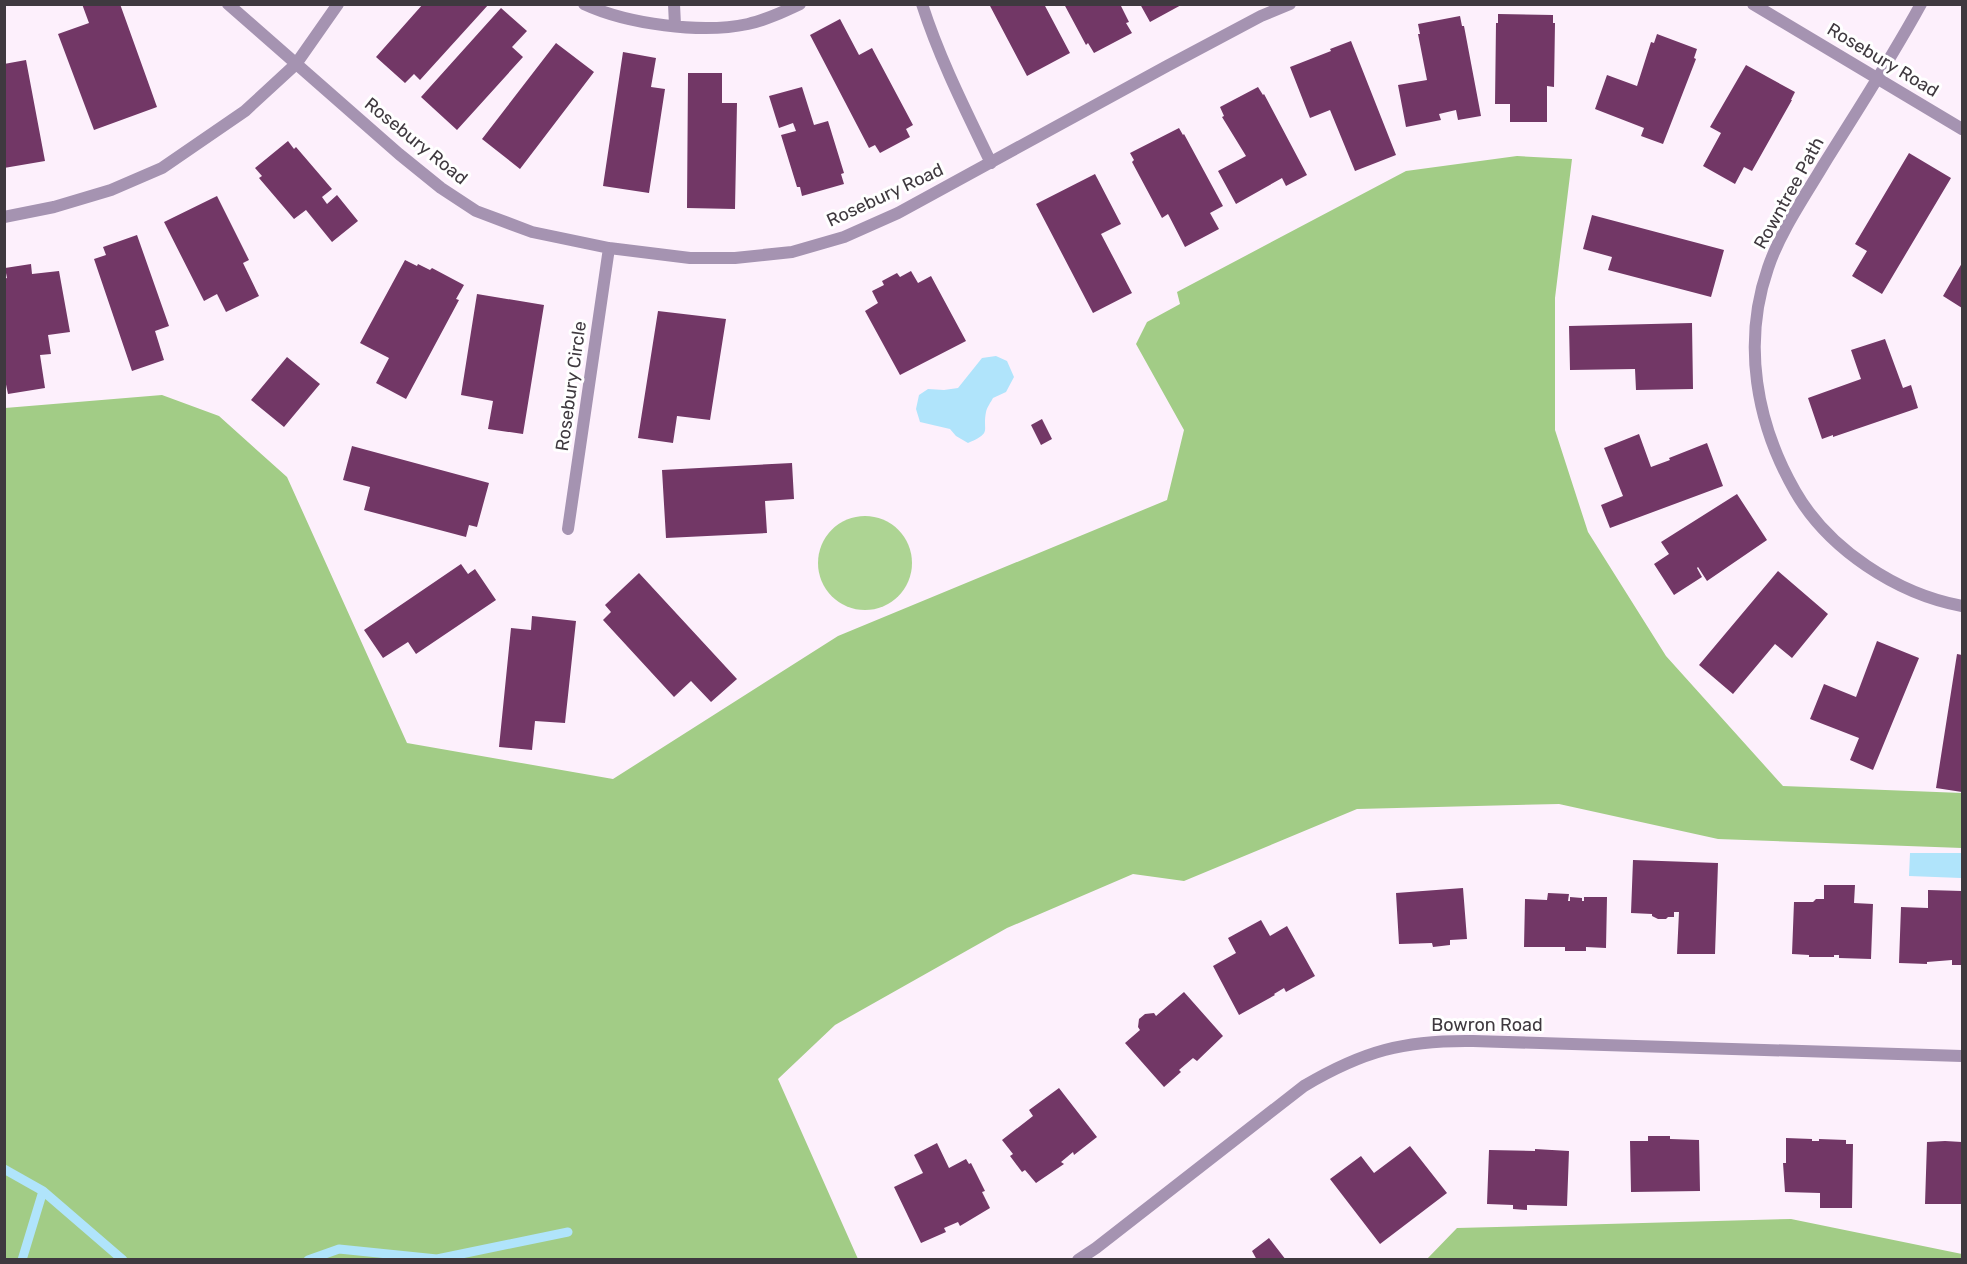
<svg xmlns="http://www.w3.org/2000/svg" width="1967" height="1264" font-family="Rubik,sans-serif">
<rect width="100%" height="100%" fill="#fdf0fc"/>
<path fill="#add493" d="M818 563a47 47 0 1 1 94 0a47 47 0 1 1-94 0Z"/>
<path fill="#a2cc86" d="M 1517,156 L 1572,159 L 1555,298 L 1555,430 L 1588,532 L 1666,656 L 1783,786 L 1962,793 L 1962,848 L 1718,839 L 1559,804 L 1357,809 L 1184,881 L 1133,874 L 1007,928 L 835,1025 L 778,1079 L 858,1259 L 5,1259 L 5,408 L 162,395 L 219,416 L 287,477 L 407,743 L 613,779 L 838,636 L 1167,500 L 1184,430 L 1136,344 L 1147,322 L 1180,304 L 1177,292 L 1406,171 Z
M 1791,1219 L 1962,1254 L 1962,1259 L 1427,1259 L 1457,1228 Z"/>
<path fill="#b0e4fb" d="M 996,356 L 1007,361 L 1014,377 L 1006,392 L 993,398 C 991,402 987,407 986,412 C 982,432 993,432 968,443 L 956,436 L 950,429 L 920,422 L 916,409 L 919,395 L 928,389 L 944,390 L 958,388 L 982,358 Z
M 1910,853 L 1962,853 L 1961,878 L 1909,876 Z"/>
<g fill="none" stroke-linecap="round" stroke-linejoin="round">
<path stroke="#b0e4fb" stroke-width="9" d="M 4,1169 L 43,1191 L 123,1260
M 22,1260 L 43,1191
M 308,1260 L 339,1249 L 437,1259 L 568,1232"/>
</g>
<path fill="#723766" d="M 82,4 L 120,4 L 157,107 L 94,130 L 58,34 L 89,23 Z
M 423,4 L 489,4 L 420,80 L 414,74 L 405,83 L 376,57 Z
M 989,4 L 1044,4 L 1070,53 L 1027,76 Z
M 1064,4 L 1120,4 L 1129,22 L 1126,23 L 1132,33 L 1094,53 L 1088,43 L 1086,45 Z
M 1140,4 L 1183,4 L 1150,22 Z
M 501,8 L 527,31 L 512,47 L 523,57 L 457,130 L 421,97 Z
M 1498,14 L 1553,15 L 1553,23 L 1555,23 L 1554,87 L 1547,86 L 1547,122 L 1510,122 L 1510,104 L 1495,104 L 1496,23 L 1498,23 Z
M 1460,16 L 1462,26 L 1464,26 L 1481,116 L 1458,120 L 1456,110 L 1439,114 L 1441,120 L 1406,127 L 1398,85 L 1427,80 L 1418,34 L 1420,34 L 1418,24 Z
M 840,19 L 859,55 L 872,48 L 913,125 L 906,129 L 910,137 L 880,153 L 875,145 L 869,148 L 810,35 Z
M 1657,34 L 1697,49 L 1694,58 L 1696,59 L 1663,144 L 1641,136 L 1644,128 L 1595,109 L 1607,75 L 1637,86 L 1651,42 L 1654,43 Z
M 1351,41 L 1396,155 L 1355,171 L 1330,110 L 1310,118 L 1290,67 L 1331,51 L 1330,49 Z
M 556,43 L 594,72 L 520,169 L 482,139 Z
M 623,52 L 656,58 L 651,87 L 665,89 L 649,193 L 603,186 Z
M 26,60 L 45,161 L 4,168 L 4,64 Z
M 1746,65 L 1795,92 L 1791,100 L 1792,100 L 1752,171 L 1744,167 L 1735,184 L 1703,166 L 1721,133 L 1710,127 Z
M 688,73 L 722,73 L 722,103 L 737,103 L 735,209 L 687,208 Z
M 802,87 L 814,125 L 828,121 L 844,173 L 841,174 L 844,184 L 802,196 L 800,187 L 797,187 L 781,135 L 796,131 L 793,123 L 779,128 L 769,96 Z
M 1258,87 L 1263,95 L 1264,94 L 1307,175 L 1286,186 L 1282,178 L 1236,204 L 1218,171 L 1246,156 L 1222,117 L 1224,116 L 1220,107 Z
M 1179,128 L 1183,135 L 1184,134 L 1223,206 L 1210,213 L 1219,229 L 1185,247 L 1168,214 L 1162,218 L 1132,162 L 1134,160 L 1130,153 Z
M 288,141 L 294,149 L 296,147 L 332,189 L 322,197 L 327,204 L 337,195 L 358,221 L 332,242 L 306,210 L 294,219 L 259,178 L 262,176 L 255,168 Z
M 1909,153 L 1951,178 L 1882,294 L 1852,276 L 1867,251 L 1855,244 Z
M 1095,174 L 1121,224 L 1101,234 L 1132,293 L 1093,313 L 1036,204 Z
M 217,196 L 249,260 L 243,263 L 259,296 L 226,312 L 217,294 L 204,301 L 164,222 Z
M 1592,215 L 1724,250 L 1711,297 L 1608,270 L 1612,257 L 1583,249 Z
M 137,235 L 169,326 L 155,331 L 164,360 L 132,371 L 94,259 L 106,255 L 103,247 Z
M 405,260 L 417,266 L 418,264 L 430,270 L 432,268 L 464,285 L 456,299 L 459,300 L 406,399 L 376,383 L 389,358 L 360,343 Z
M 1962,263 L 1962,308 L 1943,296 Z
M 31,264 L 32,274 L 59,271 L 70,332 L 48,335 L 51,354 L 40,355 L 45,388 L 8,394 L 4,375 L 4,279 L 7,278 L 5,268 Z
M 911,271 L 918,283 L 931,276 L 966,341 L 900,375 L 865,311 L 878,303 L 872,291 L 884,285 L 882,281 L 897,273 L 900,277 Z
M 477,294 L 544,305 L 523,434 L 488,429 L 493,401 L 461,395 Z
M 658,311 L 726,319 L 710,420 L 677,416 L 673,443 L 638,438 Z
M 1692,323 L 1693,389 L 1636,390 L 1635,369 L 1570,370 L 1569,326 Z
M 1885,339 L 1903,388 L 1911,385 L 1918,408 L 1833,437 L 1833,435 L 1822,439 L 1808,398 L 1861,379 L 1851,350 Z
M 287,357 L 320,384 L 284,427 L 251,400 Z
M 1042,419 L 1052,439 L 1041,445 L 1031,425 Z
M 1639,434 L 1651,467 L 1670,460 L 1669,458 L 1707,443 L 1723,486 L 1610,528 L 1601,505 L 1623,496 L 1604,448 Z
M 352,446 L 489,483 L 477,527 L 469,525 L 466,537 L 364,510 L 370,487 L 343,480 Z
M 792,463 L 794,499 L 765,501 L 767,533 L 666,538 L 662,470 Z
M 1737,494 L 1767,540 L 1707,581 L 1698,567 L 1697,568 L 1702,577 L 1674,595 L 1654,564 L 1669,554 L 1661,542 Z
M 461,564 L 468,574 L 475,569 L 496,600 L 416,654 L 408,642 L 383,658 L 364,630 Z
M 1778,571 L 1828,614 L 1792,658 L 1775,644 L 1733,694 L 1699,665 Z
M 639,573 L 737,679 L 711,702 L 691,681 L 674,697 L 603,620 L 611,612 L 605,605 Z
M 532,616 L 576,621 L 565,723 L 535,721 L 532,750 L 499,747 L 511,628 L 531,630 Z
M 1877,641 L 1919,658 L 1873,770 L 1850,760 L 1859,738 L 1810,719 L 1824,684 L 1856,697 Z
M 1957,654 L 1962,655 L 1962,792 L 1936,788 Z
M 1633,860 L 1718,863 L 1715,954 L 1677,954 L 1679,912 L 1674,912 L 1674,917 L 1668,917 L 1666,919 L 1658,919 L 1652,916 L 1652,914 L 1631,913 Z
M 1824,885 L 1855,885 L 1854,903 L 1873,904 L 1871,959 L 1839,958 L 1839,955 L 1834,955 L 1834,957 L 1809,957 L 1809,955 L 1792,954 L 1794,902 L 1813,902 L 1816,899 L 1824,899 Z
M 1463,888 L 1467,939 L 1450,940 L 1450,945 L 1433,947 L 1432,943 L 1399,944 L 1396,893 Z
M 1928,890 L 1962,891 L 1962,965 L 1952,965 L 1952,960 L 1927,962 L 1927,964 L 1899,963 L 1901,907 L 1928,908 Z
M 1548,893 L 1569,894 L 1568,901 L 1570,901 L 1570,897 L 1582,898 L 1582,901 L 1584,901 L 1584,897 L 1607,897 L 1606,948 L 1586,947 L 1586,951 L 1565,951 L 1565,947 L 1524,947 L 1525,899 L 1547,900 Z
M 1261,920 L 1270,936 L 1287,926 L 1315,976 L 1286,992 L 1284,988 L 1274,994 L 1275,995 L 1239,1015 L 1213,966 L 1236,953 L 1228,938 Z
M 1184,992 L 1223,1036 L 1197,1061 L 1193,1058 L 1179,1070 L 1181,1072 L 1164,1087 L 1125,1043 L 1140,1030 L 1138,1027 L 1139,1019 L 1145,1014 L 1154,1013 L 1156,1016 Z
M 1059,1088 L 1097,1137 L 1074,1155 L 1073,1152 L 1061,1162 L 1064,1164 L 1036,1183 L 1025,1170 L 1022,1172 L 1010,1156 L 1013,1154 L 1002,1140 L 1033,1116 L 1029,1110 Z
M 1648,1136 L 1670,1136 L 1670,1139 L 1699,1140 L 1700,1191 L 1631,1192 L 1630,1141 L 1648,1141 Z
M 1786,1138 L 1812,1139 L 1812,1141 L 1819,1141 L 1819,1139 L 1846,1140 L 1846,1144 L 1853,1144 L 1852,1208 L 1820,1208 L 1820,1193 L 1785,1192 L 1783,1163 L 1786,1163 Z
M 1945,1141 L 1962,1142 L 1962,1204 L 1925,1204 L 1927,1142 Z
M 937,1143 L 949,1168 L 966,1159 L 969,1164 L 971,1163 L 985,1191 L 982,1192 L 990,1208 L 960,1226 L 958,1222 L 944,1228 L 946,1232 L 921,1243 L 894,1187 L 923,1173 L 914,1155 Z
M 1410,1146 L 1447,1193 L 1380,1244 L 1330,1179 L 1361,1156 L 1374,1173 Z
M 1535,1149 L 1569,1151 L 1567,1206 L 1527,1205 L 1527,1210 L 1513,1209 L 1513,1205 L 1487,1204 L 1489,1150 L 1535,1151 Z
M 1269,1238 L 1286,1260 L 1257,1260 L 1252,1251 Z"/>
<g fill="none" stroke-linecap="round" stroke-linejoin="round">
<path stroke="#a593b1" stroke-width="12" d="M 584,4 C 627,24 701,34 748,24 C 766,20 783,12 800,4
M 674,4 L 675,25"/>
<path stroke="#a593b1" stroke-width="12" d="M 228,4 L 399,154 L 441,188 L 476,211 L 532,232 L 609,248 L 690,258 L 735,258 L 792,252 L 844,237 L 898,213 L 1167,66 L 1261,16 L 1290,4
M 922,4 C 940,60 966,111 991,163
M 1753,4 L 1962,129
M 1921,4 C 1891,59 1857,111 1824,164 C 1805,196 1780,232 1768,268 C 1742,343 1756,423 1795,491 C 1828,549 1897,594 1962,606
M 4,217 L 54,207 L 111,190 L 162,168 L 245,111 L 296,64 L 338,4
M 568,529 L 609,248
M 1078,1260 L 1096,1248 L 1304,1086 C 1363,1051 1404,1040 1473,1041 L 1962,1056"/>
</g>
<g text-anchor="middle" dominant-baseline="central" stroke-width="6" stroke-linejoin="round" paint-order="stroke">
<g font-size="18" fill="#3f393f" stroke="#fff">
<text transform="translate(1883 60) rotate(31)">Rosebury Road</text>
<text transform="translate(416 141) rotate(39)">Rosebury Road</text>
<text transform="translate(1789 193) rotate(-61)">Rowntree Path</text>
<text transform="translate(885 195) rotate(-25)">Rosebury Road</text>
<text transform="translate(571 386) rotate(-82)">Rosebury Circle</text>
<text x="1487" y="1025">Bowron Road</text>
</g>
</g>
<rect width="1967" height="1264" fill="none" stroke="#3f393f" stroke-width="12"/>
</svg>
